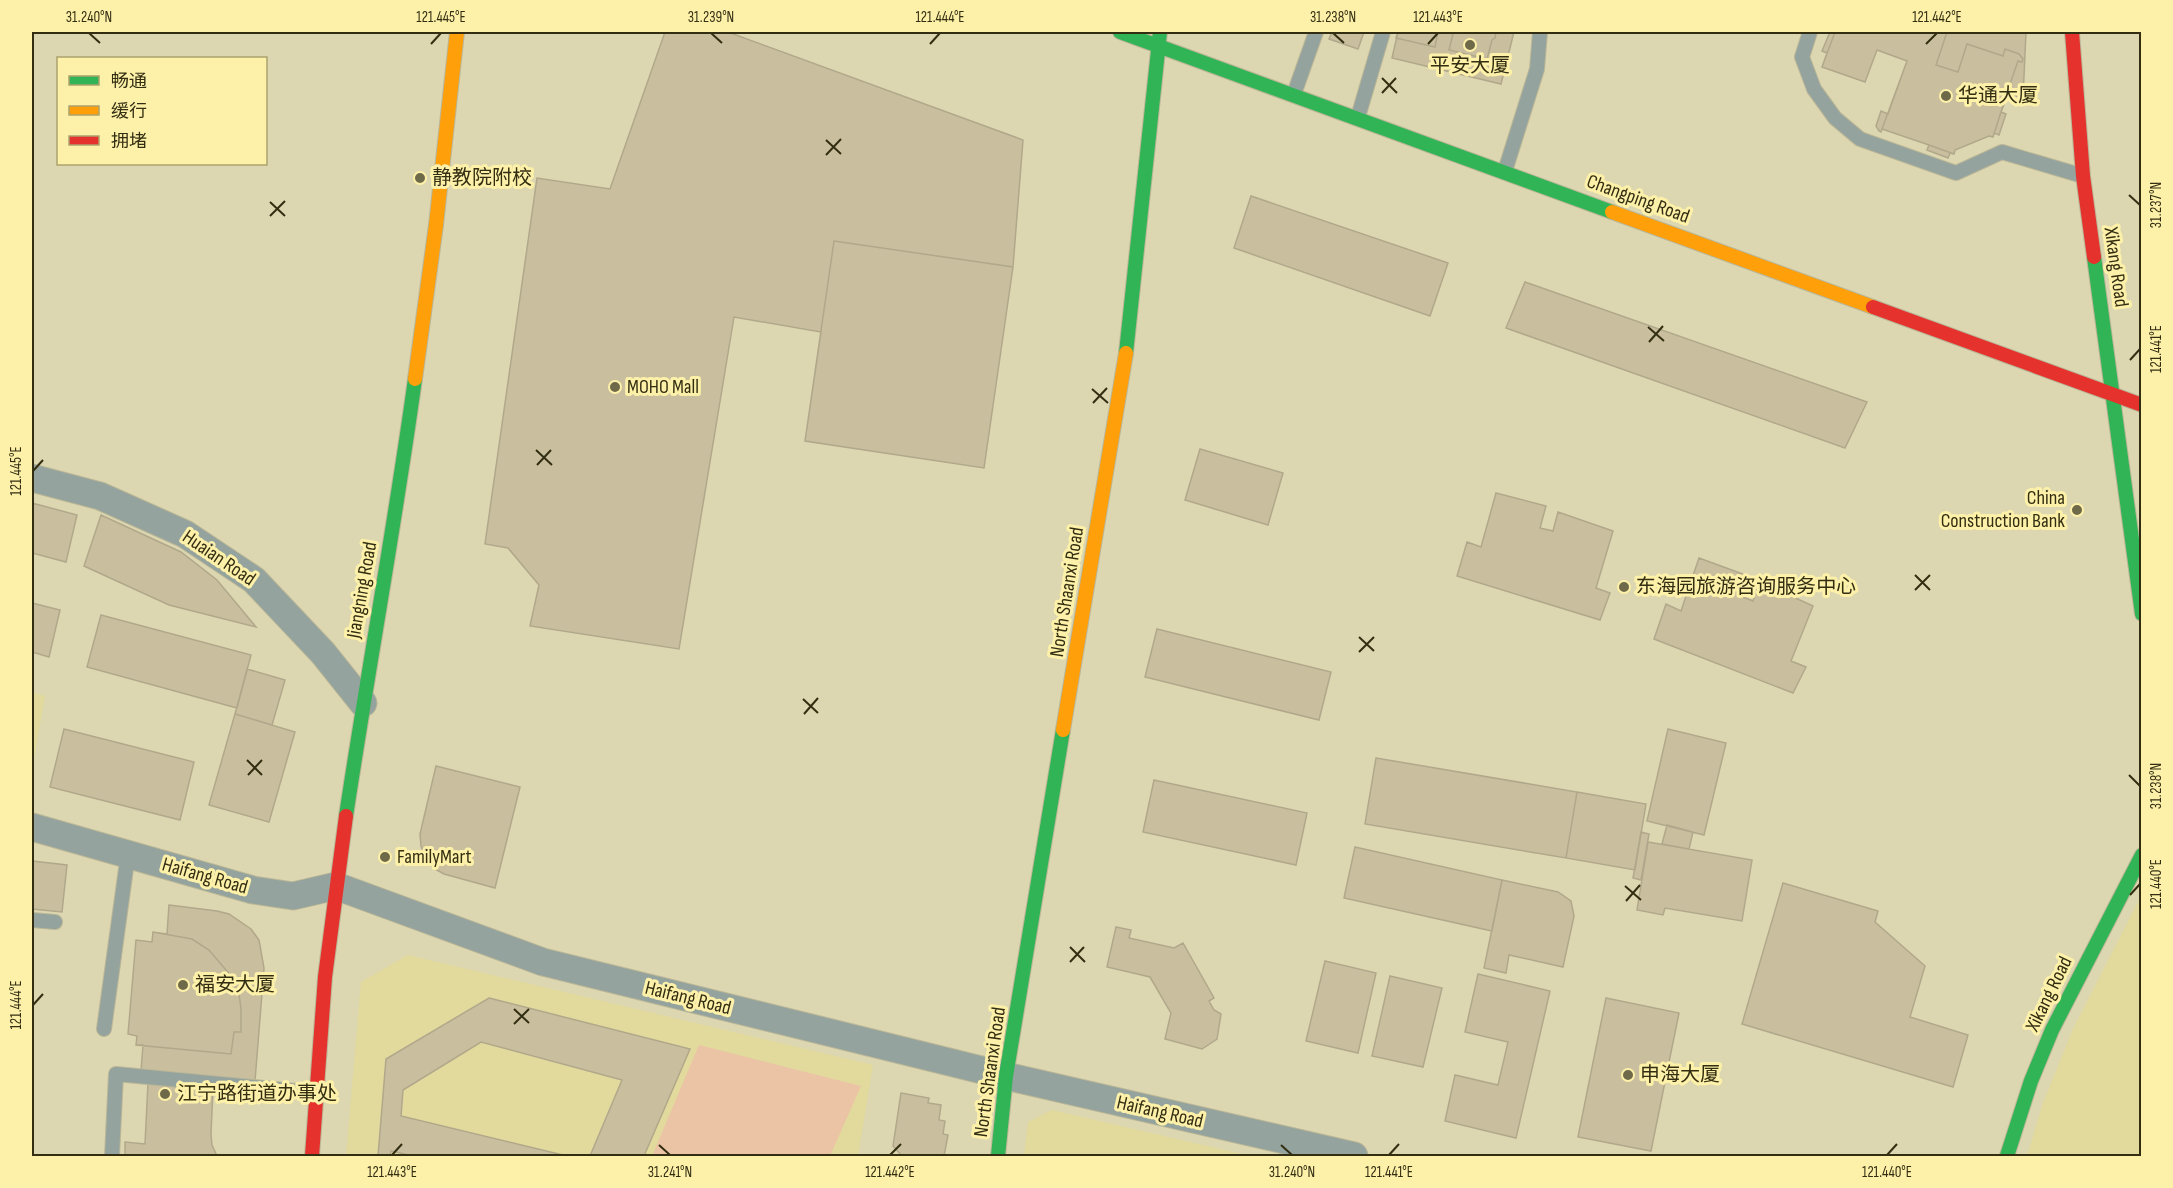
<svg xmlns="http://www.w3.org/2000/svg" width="2173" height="1188" font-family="'Sofia Sans Condensed','Noto Sans SC',sans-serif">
<rect width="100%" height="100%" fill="#dcd7b0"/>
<path fill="#e2d99c" d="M 32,692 L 45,696 L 32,770 Z
M 2141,896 L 2141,1156 L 2027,1156 L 2043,1103 L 2073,1029 Z
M 408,955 L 873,1065 L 858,1156 L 346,1156 L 361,982 Z
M 1052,1110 L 1250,1156 L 1024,1156 L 1028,1122 Z"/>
<path fill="#ebc4a6" d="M 699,1045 L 861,1086 L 830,1156 L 652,1156 Z"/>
<path fill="#c9bf9e" stroke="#b1a88b" stroke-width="1.5" d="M 665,32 L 728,32 L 1023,140 L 1013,267 L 984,468 L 805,441 L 821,332 L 734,317 L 679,649 L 530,626 L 539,585 L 508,548 L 485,544 L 537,178 L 610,189 Z
M 1332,32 L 1364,32 L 1358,49 L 1329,39 Z
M 1398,32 L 1438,32 L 1435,47 L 1396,38 Z
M 1398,32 L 1514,32 L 1501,84 L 1392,58 Z
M 1443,32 L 1496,32 L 1495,38 L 1492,40 L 1487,59 L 1449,50 L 1453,34 Z
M 1830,32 L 1947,32 L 1936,65 L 1958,72 L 1967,44 L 2003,56 L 2005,49 L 2019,54 L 2023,59 L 2022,62 L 2018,61 L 2007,93 L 2000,91 L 1997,100 L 2005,102 L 2001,112 L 2006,114 L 1999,135 L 1994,133 L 1993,137 L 1989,136 L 1955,150 L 1954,154 L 1950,153 L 1948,158 L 1927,150 L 1929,145 L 1882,129 L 1881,132 L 1879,131 L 1876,126 L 1881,111 L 1888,114 L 1907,61 L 1877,50 L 1865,82 L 1822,67 L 1827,53 L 1822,51 Z
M 1835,32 L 2026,32 L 2023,98 L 2007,93 L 1993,137 L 1989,136 L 1955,150 L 1954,154 L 1929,145 L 1882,129 L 1907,61 L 1877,50 L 1865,82 L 1822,67 Z
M 1251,196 L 1448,263 L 1430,316 L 1234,248 Z
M 834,241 L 1013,267 L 984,468 L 805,441 Z
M 1525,282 L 1867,402 L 1845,448 L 1506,328 Z
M 1200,449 L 1283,473 L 1268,525 L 1185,500 Z
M 1496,493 L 1546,506 L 1540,528 L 1553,531 L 1558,512 L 1613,531 L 1596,588 L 1610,593 L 1600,620 L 1457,576 L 1467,542 L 1481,547 Z
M 32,503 L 77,515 L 66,562 L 32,553 Z
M 101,515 L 181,552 L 217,580 L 256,627 L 169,605 L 84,566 Z
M 1699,558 L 1748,576 L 1740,596 L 1753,601 L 1760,582 L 1813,606 L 1791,661 L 1806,667 L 1793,693 L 1654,639 L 1666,604 L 1681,611 Z
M 32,603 L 60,610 L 49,657 L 32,652 Z
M 101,615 L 251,655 L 237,708 L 87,667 Z
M 1157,629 L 1331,672 L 1319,720 L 1145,677 Z
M 247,669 L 285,680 L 272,725 L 235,714 Z
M 235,714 L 295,732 L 269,822 L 209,805 Z
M 64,729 L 194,762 L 180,820 L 50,787 Z
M 1668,729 L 1726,743 L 1704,835 L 1647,821 Z
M 1376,758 L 1577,792 L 1566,858 L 1365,824 Z
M 436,766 L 520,787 L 495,888 L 444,874 L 433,868 L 425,857 L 421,846 L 420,834 Z
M 1154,780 L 1307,813 L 1296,865 L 1143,832 Z
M 1577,792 L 1646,804 L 1635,870 L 1566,858 Z
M 1667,825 L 1693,832 L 1689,849 L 1662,844 Z
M 1641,832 L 1649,834 L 1641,880 L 1633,878 Z
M 1648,842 L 1752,860 L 1742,921 L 1665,908 L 1663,915 L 1637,910 Z
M 1355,847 L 1502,880 L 1492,931 L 1344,898 Z
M 32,861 L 67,865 L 62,912 L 32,909 Z
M 1502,880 L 1558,892 L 1571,901 L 1574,916 L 1563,967 L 1509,955 L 1506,973 L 1484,968 Z
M 1783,883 L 1878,911 L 1875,922 L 1925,966 L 1910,1017 L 1968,1035 L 1953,1087 L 1742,1024 Z
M 169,905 L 217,911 L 229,914 L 251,929 L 259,940 L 264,968 L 255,1081 L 141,1071 L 143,1045 L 136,1045 L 137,1036 L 128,1034 L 136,940 L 152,942 L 153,932 L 167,934 Z
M 1116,927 L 1131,930 L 1129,938 L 1174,948 L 1183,943 L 1214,998 L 1209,1001 L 1214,1010 L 1221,1014 L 1217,1039 L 1202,1049 L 1165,1039 L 1171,1013 L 1150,977 L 1107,967 Z
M 153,932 L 192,939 L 209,950 L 231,976 L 239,994 L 241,1009 L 241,1032 L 234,1032 L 231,1054 L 136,1045 L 137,1036 L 128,1034 L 136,940 L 152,942 Z
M 1325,961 L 1376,973 L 1358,1053 L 1306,1041 Z
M 1478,974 L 1550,991 L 1516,1138 L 1445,1121 L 1455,1075 L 1498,1085 L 1508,1042 L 1465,1032 Z
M 1390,976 L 1442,988 L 1423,1067 L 1372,1056 Z
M 489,998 L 690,1049 L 644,1156 L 590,1156 L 622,1080 L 481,1042 L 403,1090 L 401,1116 L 567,1156 L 413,1156 L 391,1151 L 390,1156 L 378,1156 L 386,1059 Z
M 1606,998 L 1679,1013 L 1651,1151 L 1578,1137 Z
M 148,1083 L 213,1088 L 211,1134 L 212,1145 L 217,1156 L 125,1156 L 125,1142 L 145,1144 Z
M 901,1093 L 929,1098 L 928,1103 L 941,1105 L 939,1120 L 945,1121 L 943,1134 L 948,1135 L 944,1156 L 902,1156 L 893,1146 Z"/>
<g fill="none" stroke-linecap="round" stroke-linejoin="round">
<defs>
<path id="lane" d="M 1810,32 L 1802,57 L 1814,89 L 1835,118 L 1860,139 L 1956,173 L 2002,152 L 2083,176
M 1294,94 L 1316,32
M 1358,117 L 1383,32
M 1505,171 L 1537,69 L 1540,32
M 32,920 L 55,922
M 104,1029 L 128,854
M 112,1156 L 116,1074 L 317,1093"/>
<path id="street" d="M 32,478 L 100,496 L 185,534 L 254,580 L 323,653 L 363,703
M 32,827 L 253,890 L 293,896 L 336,886 L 543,962 L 1006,1076 L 1354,1156"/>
<path id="fast" d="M 1120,32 L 1612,212
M 2094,257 L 2142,614
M 1126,353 L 1160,32
M 346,816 C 368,670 395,525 415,379
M 998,1156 L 1006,1076 L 1063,730
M 2007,1156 L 2031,1081 L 2052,1030 L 2142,855"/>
<path id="slow" d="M 1612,212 L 1873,307
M 415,379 L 436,225 L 457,32
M 1063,730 L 1126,353"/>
<path id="jam" d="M 2072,32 L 2083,176 L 2094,257
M 1873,307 L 2142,405
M 312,1156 L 325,977 L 346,816"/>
</defs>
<use href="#lane" stroke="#bab697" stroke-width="16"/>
<use href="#street" stroke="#bab697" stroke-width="29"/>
<use href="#fast" stroke="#bab697" stroke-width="16"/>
<use href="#slow" stroke="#bab697" stroke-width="16"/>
<use href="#jam" stroke="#bab697" stroke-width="16"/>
<use href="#lane" stroke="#94a39d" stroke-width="14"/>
<use href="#street" stroke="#94a39d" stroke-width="27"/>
<use href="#fast" stroke="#30b455" stroke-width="14"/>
<use href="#slow" stroke="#ff9f0a" stroke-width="14"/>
<use href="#jam" stroke="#e5322d" stroke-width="14"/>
</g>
<path fill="none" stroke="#332e12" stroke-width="2" d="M 89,33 L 100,43M 711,33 L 722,43M 1333,33 L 1344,43M 431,44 L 441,33M 930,44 L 940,33M 1428,44 L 1438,33M 1926,44 L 1937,33M 1382,78 L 1397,93M 1382,93 L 1396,78M 826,140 L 841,154M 826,155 L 841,139M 2129,195 L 2140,205M 270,202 L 285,216M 270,216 L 285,201M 1648,327 L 1664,341M 1649,342 L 1663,326M 2130,360 L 2140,349M 1092,389 L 1108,403M 1093,403 L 1107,388M 536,450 L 552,465M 537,465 L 551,450M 33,471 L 43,460M 1915,575 L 1930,590M 1915,590 L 1930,575M 1359,637 L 1374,651M 1359,652 L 1374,637M 803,699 L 818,713M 804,714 L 818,698M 247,760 L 262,775M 248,775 L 262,760M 2129,775 L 2140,786M 1625,886 L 1641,900M 2130,895 L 2140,884M 1626,901 L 1640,885M 1070,947 L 1085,962M 1070,962 L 1084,947M 33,1005 L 43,994M 514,1009 L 529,1023M 514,1024 L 529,1009M 659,1145 L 670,1155M 1281,1145 L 1292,1155M 392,1155 L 402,1144M 890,1155 L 901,1144M 1389,1155 L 1399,1144M 1887,1155 L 1897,1144"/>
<g fill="#6e6949" stroke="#fdf1aa" stroke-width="2">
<circle cx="1470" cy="45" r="6"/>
<circle cx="1946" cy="96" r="6"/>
<circle cx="420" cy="178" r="6"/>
<circle cx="615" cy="387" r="6"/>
<circle cx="2077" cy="510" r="6"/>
<circle cx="1624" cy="587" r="6"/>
<circle cx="385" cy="857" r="6"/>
<circle cx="183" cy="985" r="6"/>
<circle cx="1628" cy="1075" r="6"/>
<circle cx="165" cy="1094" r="6"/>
</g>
<g text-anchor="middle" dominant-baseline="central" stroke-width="6" stroke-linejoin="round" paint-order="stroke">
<g font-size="20" fill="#332e12" stroke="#fdf1aa" text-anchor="start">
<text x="1470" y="66" text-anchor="middle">平安大厦</text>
<text x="1958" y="96">华通大厦</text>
<text x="432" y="178">静教院附校</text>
<text x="627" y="387">MOHO Mall</text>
<text x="2065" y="498" text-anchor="end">China<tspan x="2065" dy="23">Construction Bank</tspan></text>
<text x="1636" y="587">东海园旅游咨询服务中心</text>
<text x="397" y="857">FamilyMart</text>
<text x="195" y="985">福安大厦</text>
<text x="1640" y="1075">申海大厦</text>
<text x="177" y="1094">江宁路街道办事处</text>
</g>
<g font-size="20" fill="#332e12" stroke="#fdf1aa">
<text transform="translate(1638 199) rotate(20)">Changping Road</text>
<text transform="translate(2116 267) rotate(82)">Xikang Road</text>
<text transform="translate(219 558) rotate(34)">Huaian Road</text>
<text transform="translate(362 590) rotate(-80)">Jiangning Road</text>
<text transform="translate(1067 592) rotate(-81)">North Shaanxi Road</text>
<text transform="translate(205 876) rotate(16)">Haifang Road</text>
<text transform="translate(2049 994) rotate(-64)">Xikang Road</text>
<text transform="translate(688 998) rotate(14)">Haifang Road</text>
<text transform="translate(990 1072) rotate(-82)">North Shaanxi Road</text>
<text transform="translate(1160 1112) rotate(13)">Haifang Road</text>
</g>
</g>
<rect width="2173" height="1188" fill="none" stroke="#fdf1aa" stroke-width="66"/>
<rect x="57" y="57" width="210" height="108" fill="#fdf1aa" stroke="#aca36d" stroke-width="1.5"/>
<rect x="69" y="76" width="30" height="9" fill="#30b455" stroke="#aca36d" stroke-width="1.5"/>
<text x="111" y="87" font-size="18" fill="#332e12">畅通</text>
<rect x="69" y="106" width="30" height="9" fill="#ff9f0a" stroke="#aca36d" stroke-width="1.5"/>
<text x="111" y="117" font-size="18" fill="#332e12">缓行</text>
<rect x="69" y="136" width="30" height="9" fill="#e5322d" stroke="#aca36d" stroke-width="1.5"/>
<text x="111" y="147" font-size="18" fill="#332e12">拥堵</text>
<rect x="33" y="33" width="2107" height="1122" fill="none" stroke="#332e12" stroke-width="2"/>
<g font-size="15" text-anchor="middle" fill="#332e12">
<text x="89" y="22">31.240°N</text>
<text x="441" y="22">121.445°E</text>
<text x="711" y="22">31.239°N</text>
<text x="940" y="22">121.444°E</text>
<text x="1333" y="22">31.238°N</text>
<text x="1438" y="22">121.443°E</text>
<text x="1937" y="22">121.442°E</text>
<text transform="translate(2156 205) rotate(-90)" y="5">31.237°N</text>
<text transform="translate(2156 349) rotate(-90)" y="5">121.441°E</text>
<text transform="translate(16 471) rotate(-90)" y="5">121.445°E</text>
<text transform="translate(2156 786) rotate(-90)" y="5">31.238°N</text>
<text transform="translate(2156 884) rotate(-90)" y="5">121.440°E</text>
<text transform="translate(16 1005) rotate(-90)" y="5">121.444°E</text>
<text x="392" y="1177">121.443°E</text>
<text x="670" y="1177">31.241°N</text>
<text x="890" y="1177">121.442°E</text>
<text x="1292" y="1177">31.240°N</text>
<text x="1389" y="1177">121.441°E</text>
<text x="1887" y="1177">121.440°E</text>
</g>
</svg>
